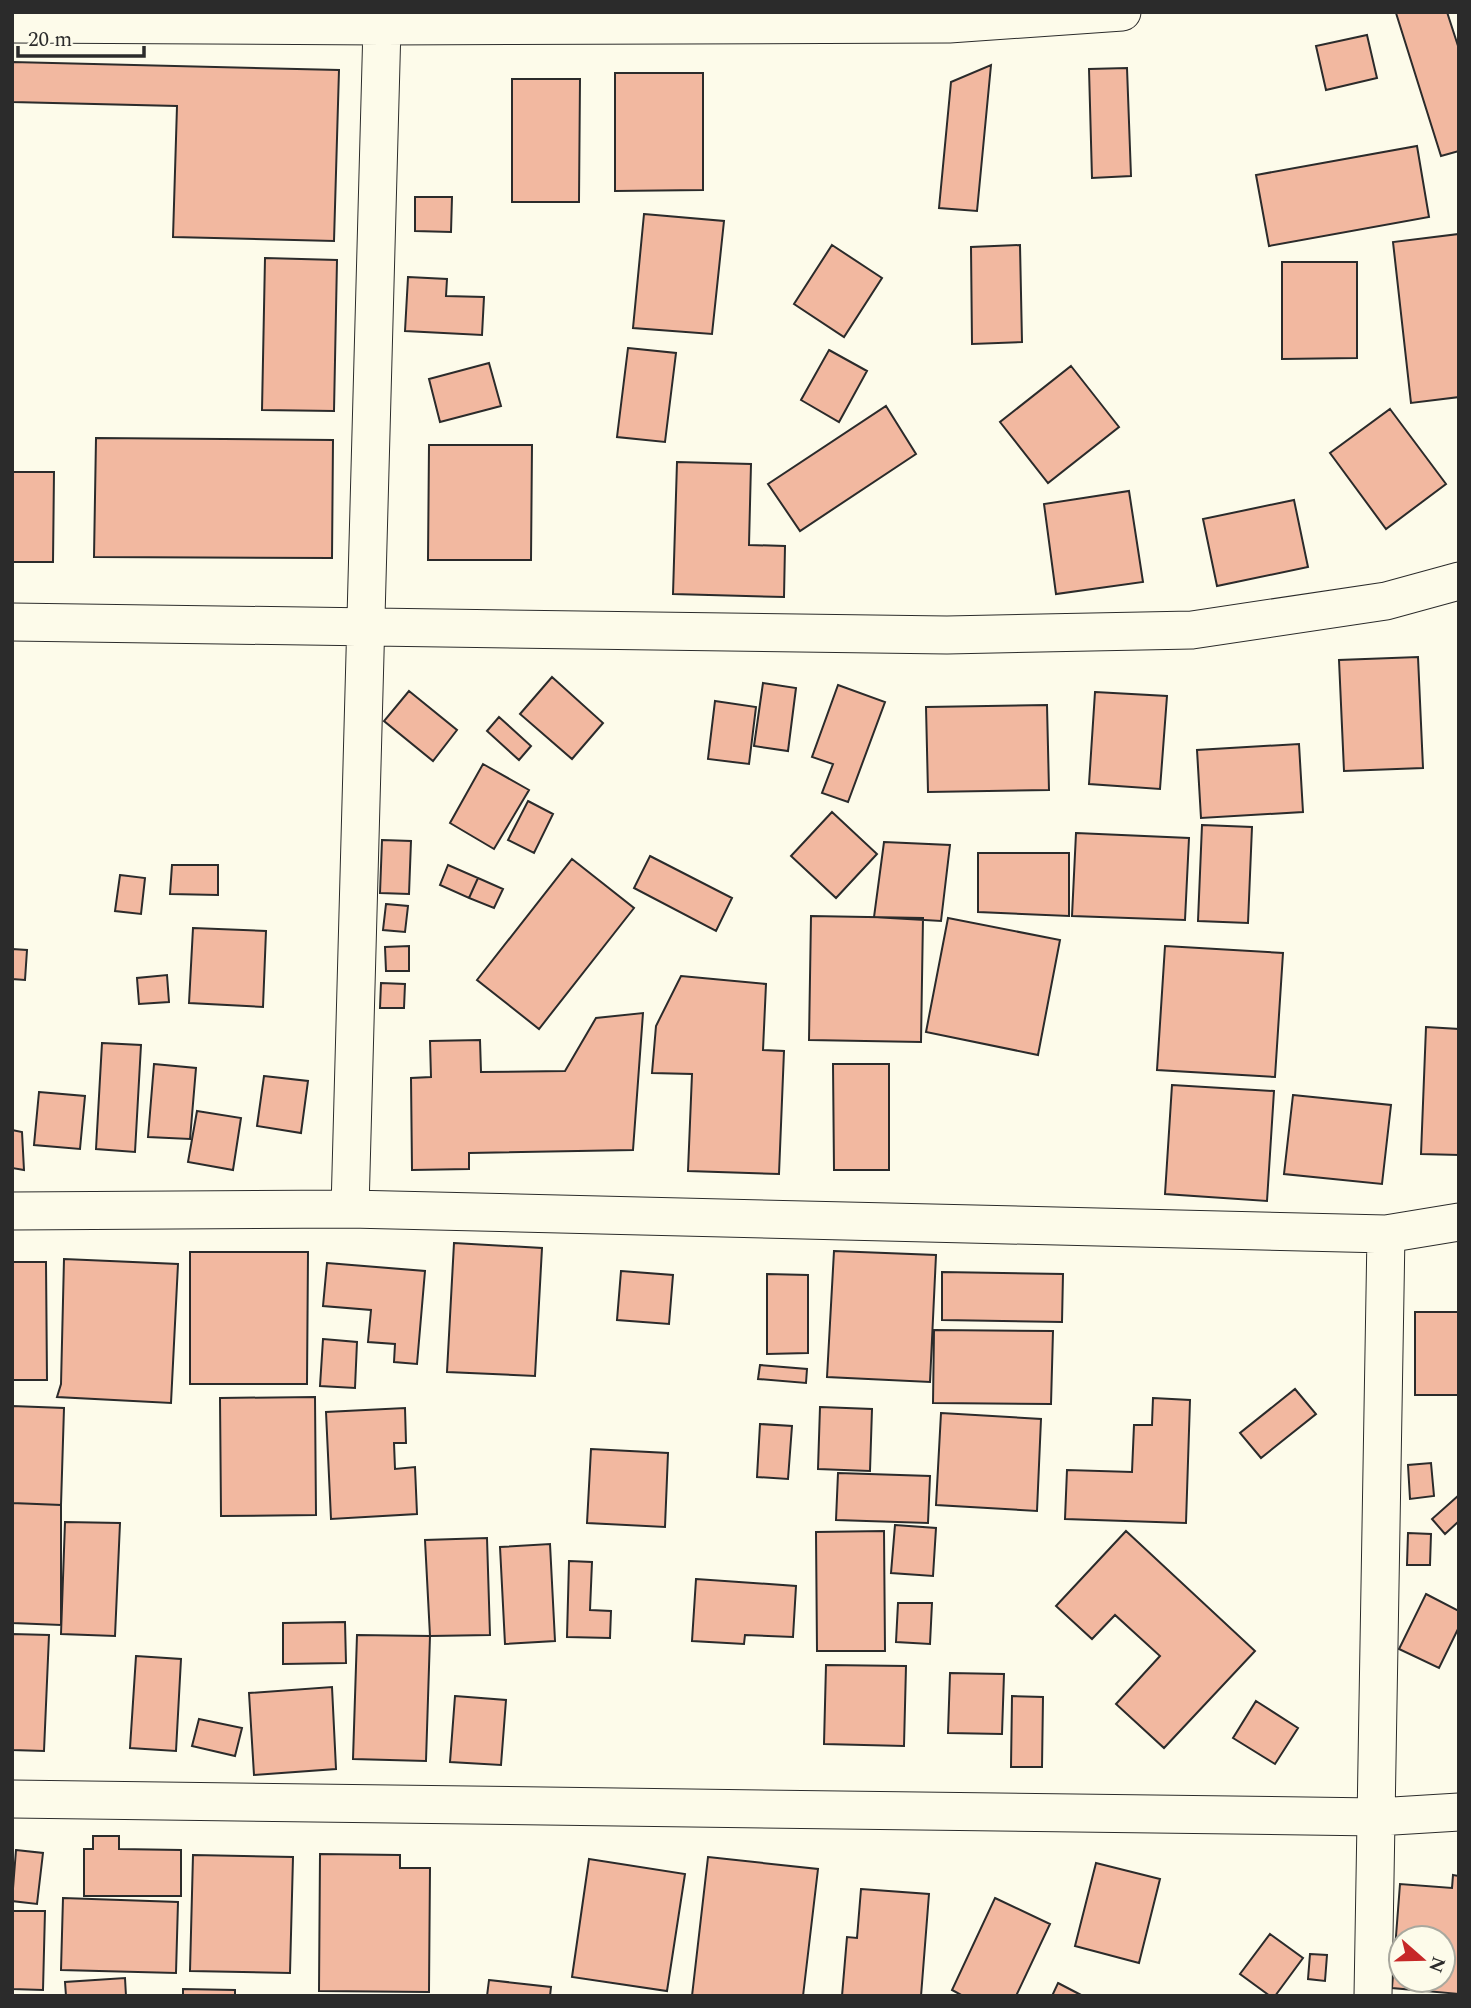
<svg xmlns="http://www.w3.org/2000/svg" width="1471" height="2008" font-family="Spectral,serif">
<rect width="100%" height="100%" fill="#fdfbea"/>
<path fill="#f2b8a0" stroke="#2b2b2b" stroke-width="2" fill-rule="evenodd" d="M 1447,12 L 1459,49 L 1459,151 L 1441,156 L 1396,13 Z
M 1367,35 L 1377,78 L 1326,90 L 1316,46 Z
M 12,62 L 339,70 L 334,241 L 173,237 L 177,106 L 12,102 Z
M 991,65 L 977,211 L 939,208 L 951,82 Z
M 1127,68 L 1131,176 L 1092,178 L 1089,69 Z
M 615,73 L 703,73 L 703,190 L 615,191 Z
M 512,79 L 580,79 L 579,202 L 512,202 Z
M 1417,146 L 1429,217 L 1269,246 L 1256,175 Z
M 415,197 L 452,197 L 451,232 L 415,231 Z
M 644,214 L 724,221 L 712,334 L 633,328 Z
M 1459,234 L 1459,397 L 1411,403 L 1393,242 Z
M 832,245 L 882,278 L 844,337 L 794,304 Z
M 1020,245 L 1022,342 L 972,344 L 971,247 Z
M 265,258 L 337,260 L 334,411 L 262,410 Z
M 1282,262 L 1357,262 L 1357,358 L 1282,359 Z
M 408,277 L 447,279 L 446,296 L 484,297 L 482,335 L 405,331 Z
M 628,348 L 676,353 L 665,442 L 617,437 Z
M 829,350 L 867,371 L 839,422 L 801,400 Z
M 489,363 L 501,406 L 440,422 L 429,379 Z
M 1071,366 L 1119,427 L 1048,483 L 1000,422 Z
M 886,406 L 916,454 L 800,531 L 768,484 Z
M 1390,409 L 1446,484 L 1386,529 L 1330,453 Z
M 96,438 L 333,440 L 332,558 L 94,557 Z
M 429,445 L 532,445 L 531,560 L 428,560 Z
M 677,462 L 751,464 L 749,545 L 785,546 L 784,597 L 673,594 Z
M 12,472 L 54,472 L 53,562 L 12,562 Z
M 1129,491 L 1143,582 L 1056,594 L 1044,504 Z
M 1294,500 L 1308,567 L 1217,586 L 1203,519 Z
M 1418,657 L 1423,768 L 1344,771 L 1339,660 Z
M 552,677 L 603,723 L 572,759 L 520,714 Z
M 763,683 L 796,688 L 788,751 L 754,746 Z
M 838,685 L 885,702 L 848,802 L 822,793 L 833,764 L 812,757 Z
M 409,691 L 457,730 L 433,761 L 384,721 Z
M 1095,692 L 1167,696 L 1160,789 L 1089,784 Z
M 715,701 L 756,707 L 749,764 L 708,759 Z
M 1047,705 L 1049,790 L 928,792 L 926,707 Z
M 499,717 L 531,746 L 519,760 L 487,731 Z
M 1299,744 L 1303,812 L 1201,818 L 1197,750 Z
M 483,764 L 529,790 L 494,849 L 450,823 Z
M 528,801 L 553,814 L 534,853 L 508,840 Z
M 832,812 L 877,854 L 836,898 L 791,856 Z
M 1202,825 L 1252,827 L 1248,923 L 1198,921 Z
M 1076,833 L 1189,838 L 1185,920 L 1072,916 Z
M 382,840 L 411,841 L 409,894 L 380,893 Z
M 884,842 L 950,845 L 941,921 L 874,917 Z
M 978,853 L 1069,853 L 1069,916 L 978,912 Z
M 650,856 L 732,898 L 716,931 L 634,888 Z
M 572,859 L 634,908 L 539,1029 L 477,980 Z
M 172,865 L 218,865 L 218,895 L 170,894 Z
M 448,865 L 478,878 L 469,898 L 440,885 Z
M 120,875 L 145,878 L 141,914 L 115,911 Z
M 478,878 L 503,889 L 494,908 L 469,898 Z
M 386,904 L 408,906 L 405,932 L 383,930 Z
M 811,916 L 923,918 L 921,1042 L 809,1040 Z
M 948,918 L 1060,940 L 1038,1055 L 926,1032 Z
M 193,928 L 266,931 L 263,1007 L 189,1003 Z
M 409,946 L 409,971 L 386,971 L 385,947 Z
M 1165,946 L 1283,953 L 1275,1077 L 1157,1070 Z
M 12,949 L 27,950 L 25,980 L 12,979 Z
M 167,975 L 169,1002 L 139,1004 L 137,978 Z
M 681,976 L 766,984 L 763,1050 L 784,1051 L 779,1174 L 688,1171 L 692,1074 L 652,1073 L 656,1026 Z
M 381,983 L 405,984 L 404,1008 L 380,1008 Z
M 643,1013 L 633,1150 L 469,1153 L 469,1169 L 412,1170 L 411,1078 L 431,1077 L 430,1041 L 480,1040 L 481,1072 L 565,1071 L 596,1018 Z
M 1426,1027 L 1459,1029 L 1459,1155 L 1421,1154 Z
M 102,1043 L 141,1045 L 135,1152 L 96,1149 Z
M 154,1064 L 196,1068 L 190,1139 L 148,1137 Z
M 833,1064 L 889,1064 L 889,1170 L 834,1170 Z
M 264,1076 L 308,1081 L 301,1133 L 257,1126 Z
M 1172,1085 L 1274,1091 L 1267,1201 L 1165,1194 Z
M 39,1092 L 85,1096 L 80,1149 L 34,1145 Z
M 1293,1095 L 1391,1105 L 1382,1184 L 1284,1174 Z
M 197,1111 L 241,1118 L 233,1170 L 188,1162 Z
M 12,1130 L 22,1132 L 24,1170 L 12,1168 Z
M 454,1243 L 542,1248 L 535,1376 L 447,1372 Z
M 834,1251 L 936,1255 L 930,1382 L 827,1377 Z
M 190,1252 L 308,1252 L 307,1384 L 190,1384 Z
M 64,1259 L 178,1264 L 171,1403 L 57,1397 L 61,1384 Z
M 12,1262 L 46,1262 L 47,1380 L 12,1380 Z
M 327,1263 L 425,1271 L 417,1364 L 394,1362 L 395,1344 L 368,1342 L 371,1310 L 323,1306 Z
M 621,1271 L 673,1275 L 669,1324 L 617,1320 Z
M 942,1272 L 1063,1274 L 1062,1322 L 942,1320 Z
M 767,1274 L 808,1275 L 808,1353 L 767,1354 Z
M 1415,1312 L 1459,1312 L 1459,1395 L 1415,1395 Z
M 934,1330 L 1053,1331 L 1051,1404 L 933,1403 Z
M 323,1339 L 357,1342 L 355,1388 L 320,1386 Z
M 760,1365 L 807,1369 L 806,1383 L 758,1379 Z
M 1295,1389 L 1316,1414 L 1261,1458 L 1240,1433 Z
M 315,1397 L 316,1515 L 221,1516 L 220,1398 Z
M 1153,1398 L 1190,1400 L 1186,1523 L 1065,1519 L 1067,1470 L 1132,1472 L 1134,1425 L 1152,1425 Z
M 12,1406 L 64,1408 L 61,1505 L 12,1503 Z
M 820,1407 L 872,1409 L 870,1471 L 818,1469 Z
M 405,1408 L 406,1443 L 394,1443 L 395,1469 L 415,1467 L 417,1514 L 331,1519 L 326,1412 Z
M 941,1413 L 1041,1419 L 1037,1511 L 936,1505 Z
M 760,1424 L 792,1426 L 788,1479 L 757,1477 Z
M 591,1449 L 668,1453 L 665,1527 L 587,1523 Z
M 1431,1463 L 1434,1496 L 1410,1499 L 1408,1465 Z
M 838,1473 L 930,1476 L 928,1523 L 836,1520 Z
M 1459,1495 L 1459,1521 L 1445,1534 L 1432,1519 Z
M 12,1503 L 61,1505 L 61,1625 L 12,1623 Z
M 65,1522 L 120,1523 L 115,1636 L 61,1634 Z
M 895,1525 L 936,1528 L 933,1576 L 891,1573 Z
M 884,1531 L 885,1651 L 817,1651 L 816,1532 Z
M 1126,1531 L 1255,1651 L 1164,1748 L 1116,1704 L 1160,1656 L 1115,1615 L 1092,1639 L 1056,1606 Z
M 1408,1533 L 1431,1534 L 1430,1565 L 1407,1565 Z
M 487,1538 L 490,1635 L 430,1636 L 425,1540 Z
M 550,1544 L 555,1641 L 505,1644 L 500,1547 Z
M 569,1561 L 592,1562 L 590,1610 L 611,1611 L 610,1638 L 567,1637 Z
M 696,1579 L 796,1586 L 793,1637 L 745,1635 L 744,1644 L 692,1641 Z
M 1426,1594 L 1459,1611 L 1459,1627 L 1439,1668 L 1399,1649 Z
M 898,1603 L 932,1603 L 930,1644 L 896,1642 Z
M 345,1622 L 346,1663 L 283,1664 L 283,1623 Z
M 12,1634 L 49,1635 L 44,1751 L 12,1750 Z
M 357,1635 L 430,1636 L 426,1761 L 353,1759 Z
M 136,1656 L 181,1659 L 176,1751 L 130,1748 Z
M 826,1665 L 906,1666 L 904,1746 L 824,1744 Z
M 950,1673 L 1004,1674 L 1002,1734 L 948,1733 Z
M 332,1687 L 336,1769 L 254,1775 L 249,1693 Z
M 455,1696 L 506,1700 L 501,1765 L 450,1762 Z
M 1012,1696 L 1043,1697 L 1042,1767 L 1011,1767 Z
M 1256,1701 L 1298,1728 L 1275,1764 L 1233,1738 Z
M 199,1719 L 242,1728 L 235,1756 L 192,1746 Z
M 93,1836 L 119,1836 L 119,1849 L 181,1850 L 181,1896 L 84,1896 L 84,1849 L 93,1849 Z
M 16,1850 L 43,1853 L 37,1904 L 12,1901 Z
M 320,1854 L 400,1855 L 400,1868 L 430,1868 L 429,1992 L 319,1991 Z
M 193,1855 L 293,1857 L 290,1973 L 190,1971 Z
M 708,1857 L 818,1869 L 803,1996 L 692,1996 Z
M 589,1859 L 685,1874 L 667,1991 L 572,1977 Z
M 1096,1863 L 1160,1879 L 1139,1963 L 1075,1946 Z
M 1453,1875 L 1459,1876 L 1459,1994 L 1392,1988 L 1400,1884 L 1452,1888 ZM 1401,1938 L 1443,1938 L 1443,1980 L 1401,1980 Z
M 861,1889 L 929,1894 L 921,1996 L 842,1996 L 847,1937 L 857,1938 Z
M 63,1898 L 178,1902 L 176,1973 L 61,1970 Z
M 995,1898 L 1050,1924 L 1016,1996 L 963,1996 L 952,1990 Z
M 12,1911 L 45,1911 L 43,1990 L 12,1989 Z
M 1270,1934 L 1303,1958 L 1275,1996 L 1270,1996 L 1240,1974 Z
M 1310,1954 L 1327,1955 L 1325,1981 L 1308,1979 Z
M 125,1978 L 126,1996 L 66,1996 L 65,1982 Z
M 489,1980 L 551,1987 L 550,1996 L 487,1996 Z
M 1058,1983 L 1083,1996 L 1052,1996 Z
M 183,1989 L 235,1990 L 235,1996 L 183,1996 Z"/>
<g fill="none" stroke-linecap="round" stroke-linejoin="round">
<defs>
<path id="street" d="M 12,24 L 382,26 L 949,24 L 1122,12
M 12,622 L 947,635 L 1192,630 L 1386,601 L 1459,581
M 350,1209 L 382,26
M 12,1211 L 350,1209 L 1386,1234 L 1459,1222
M 12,1799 L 1377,1817 L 1459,1812
M 1373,1996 L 1386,1234"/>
</defs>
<use href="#street" stroke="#2b2b2b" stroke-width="39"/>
<use href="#street" stroke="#fdfbea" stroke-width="37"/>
</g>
<rect width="1471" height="2008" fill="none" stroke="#2b2b2b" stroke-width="28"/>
<g transform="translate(1422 1959) rotate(110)"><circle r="33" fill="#fdfbea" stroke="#a9a89e" stroke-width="2"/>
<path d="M0-5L12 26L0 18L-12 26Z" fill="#c62828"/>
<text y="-10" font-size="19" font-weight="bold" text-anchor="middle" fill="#2b2b2b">N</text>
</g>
<path d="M18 46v10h126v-10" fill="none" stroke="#2b2b2b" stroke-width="3.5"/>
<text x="28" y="46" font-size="21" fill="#2b2b2b" stroke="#fdfbea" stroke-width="5" paint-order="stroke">20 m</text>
</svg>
